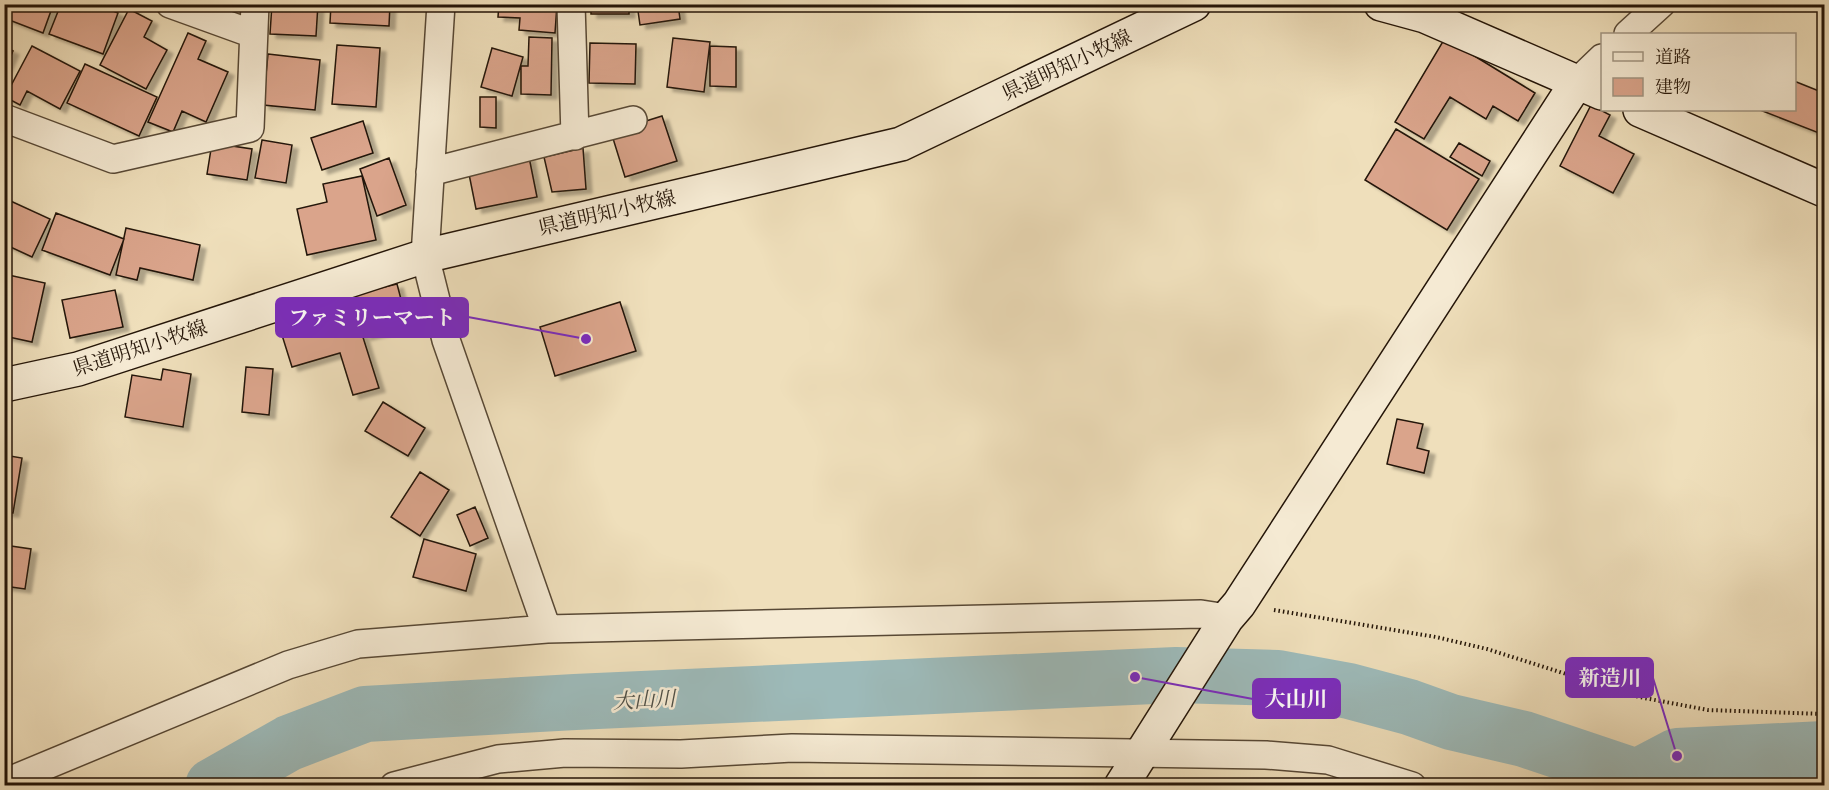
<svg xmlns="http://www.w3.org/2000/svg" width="1829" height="790" font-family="'IM FELL French Canon','Noto Serif JP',serif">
<defs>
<filter id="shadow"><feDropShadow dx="6" dy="4" stdDeviation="1.5" flood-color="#0004"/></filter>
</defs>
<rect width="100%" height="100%" fill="#efdfbb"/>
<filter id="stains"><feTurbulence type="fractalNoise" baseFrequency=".00333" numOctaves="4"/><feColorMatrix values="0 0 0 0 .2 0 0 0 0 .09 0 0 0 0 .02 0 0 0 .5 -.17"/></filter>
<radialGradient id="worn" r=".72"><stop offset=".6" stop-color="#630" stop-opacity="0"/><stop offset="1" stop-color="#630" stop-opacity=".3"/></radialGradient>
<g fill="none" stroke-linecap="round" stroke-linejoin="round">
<path stroke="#9dbab9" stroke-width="56" d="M 1637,777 L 1677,756 L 1824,749
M 213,786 L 289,743 L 365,714 L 575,702 L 1176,675 L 1278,678 L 1349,691 L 1409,707 L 1451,722 L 1524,739 L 1637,777 L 1651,786"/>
</g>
<path fill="#daa48b" stroke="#241508" stroke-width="1.5" filter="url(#shadow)" d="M 4,4 L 44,4 L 52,8 L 43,33 L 4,18 Z
M 61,4 L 96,4 L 118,13 L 103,54 L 49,34 Z
M 272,4 L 318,4 L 316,36 L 270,34 Z
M 331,4 L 390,4 L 389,26 L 330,23 Z
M 499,4 L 557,4 L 555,33 L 519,30 L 520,18 L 498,17 Z
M 591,4 L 629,4 L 629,14 L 591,14 Z
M 637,4 L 678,4 L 680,19 L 640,25 Z
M 129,9 L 152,21 L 144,37 L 167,50 L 146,89 L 100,65 Z
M 188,33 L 206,41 L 198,59 L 228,72 L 206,122 L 182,111 L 173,132 L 148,122 Z
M 529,37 L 552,38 L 551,95 L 521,94 L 521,66 L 528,66 Z
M 673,38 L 710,42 L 704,92 L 667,87 Z
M 1445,38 L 1535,93 L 1518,121 L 1493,106 L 1486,119 L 1450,97 L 1424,139 L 1395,122 Z
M 590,43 L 636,44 L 635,84 L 589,83 Z
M 337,45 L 380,48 L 376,107 L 332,104 Z
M 32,46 L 80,71 L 60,109 L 27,91 L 20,105 L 5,97 Z
M 710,46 L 736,47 L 736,87 L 710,86 Z
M 4,47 L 13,51 L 4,72 Z
M 492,48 L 523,57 L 512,96 L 481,87 Z
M 268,54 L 320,60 L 315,110 L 263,105 Z
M 85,64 L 157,97 L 139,136 L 67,103 Z
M 1794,81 L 1824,93 L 1824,135 L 1760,110 L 1794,110 Z
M 480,97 L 496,97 L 496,128 L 480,127 Z
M 1591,105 L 1610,115 L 1599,136 L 1634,154 L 1613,193 L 1560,166 Z
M 662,116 L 677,161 L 625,177 L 611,132 Z
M 363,121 L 373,153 L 322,170 L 311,138 Z
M 1396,129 L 1479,179 L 1447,230 L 1365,180 Z
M 262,140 L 292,145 L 286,183 L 255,178 Z
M 212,143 L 252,149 L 247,180 L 207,174 Z
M 1459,143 L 1490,161 L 1482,176 L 1450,157 Z
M 583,148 L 586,189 L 552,192 L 544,157 Z
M 529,157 L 537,197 L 476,209 L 468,169 Z
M 389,158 L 406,205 L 377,216 L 360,169 Z
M 362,176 L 376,240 L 307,255 L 297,209 L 327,202 L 323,184 Z
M 4,198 L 50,219 L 32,257 L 4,244 Z
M 56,213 L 124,239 L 110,275 L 42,250 Z
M 126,228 L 200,245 L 193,280 L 140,268 L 137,280 L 116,275 Z
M 4,274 L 45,283 L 32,342 L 4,336 Z
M 397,284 L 408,326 L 365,336 L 355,294 Z
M 115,290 L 123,327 L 70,338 L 62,300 Z
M 349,293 L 379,388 L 353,395 L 340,353 L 292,367 L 276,316 Z
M 620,302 L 636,351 L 555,376 L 540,327 Z
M 246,367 L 273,369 L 269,415 L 242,412 Z
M 163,369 L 191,374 L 183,427 L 125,417 L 132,375 L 161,380 Z
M 383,402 L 425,428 L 408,456 L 365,431 Z
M 1397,419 L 1423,424 L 1417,448 L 1429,451 L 1424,473 L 1387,464 Z
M 4,455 L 22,458 L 13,513 L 4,512 Z
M 420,472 L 449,490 L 420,536 L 391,517 Z
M 475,507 L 488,538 L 470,546 L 457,515 Z
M 424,539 L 476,554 L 466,591 L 413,577 Z
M 4,545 L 31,549 L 25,589 L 4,586 Z"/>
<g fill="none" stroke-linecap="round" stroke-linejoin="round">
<defs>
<path id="street" d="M 170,4 L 253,34
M 441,4 L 425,256 L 446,340 L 547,629
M 571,4 L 575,136
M 1628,34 L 1661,4
M 1577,82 L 1602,58
M 4,118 L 113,159 L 250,128 L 255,4
M 430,172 L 633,120
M 4,783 L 288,665 L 358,644 L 547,629 L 1201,614 L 1227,618
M 394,786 L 498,759 L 565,753 L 681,754 L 792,748 L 1266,755 L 1328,760 L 1412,786"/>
<path id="secondary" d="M 1381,4 L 1425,16 L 1602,93
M 1640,110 L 1824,190
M 4,385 L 78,369 L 425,256 L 901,144 L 1194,4
M 1121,786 L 1227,618 L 1239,604 L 1577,82"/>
</defs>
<use href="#street" stroke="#574835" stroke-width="30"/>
<use href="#secondary" stroke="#241508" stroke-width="36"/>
<path stroke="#241508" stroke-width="4" stroke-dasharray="1.5 3" stroke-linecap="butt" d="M 1274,610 L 1436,637 L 1487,649 L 1639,697 L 1708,710 L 1824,714"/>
<use href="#street" stroke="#f5ead3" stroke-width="27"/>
<use href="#secondary" stroke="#f5ead3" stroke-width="33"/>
</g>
<g text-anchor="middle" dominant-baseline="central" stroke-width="5" stroke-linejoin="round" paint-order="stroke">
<g font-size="20" fill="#241508" stroke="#f5ead3">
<text transform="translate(1067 65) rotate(-25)">県道明知小牧線</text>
<text transform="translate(607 213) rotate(-13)">県道明知小牧線</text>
<text transform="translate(140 348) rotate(-18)">県道明知小牧線</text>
</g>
<g font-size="21" font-style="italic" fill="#4e4f46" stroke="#f5ead3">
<text transform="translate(644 700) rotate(-3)">大山川</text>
</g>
</g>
<path fill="none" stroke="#7b2cbf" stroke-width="2" d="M586 339L468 317M1677 756L1653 678M1135 677L1253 699"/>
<g fill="#7b2cbf" stroke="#f5ead3" stroke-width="2">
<circle cx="586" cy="339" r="6"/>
<circle cx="1677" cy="756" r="6"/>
<circle cx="1135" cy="677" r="6"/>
</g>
<g fill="#7b2cbf" stroke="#7b2cbf" stroke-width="2">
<rect x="276" y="298" width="192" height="39" rx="6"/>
<rect x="1566" y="658" width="87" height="39" rx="6"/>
<rect x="1253" y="679" width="87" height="39" rx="6"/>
</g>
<g font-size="21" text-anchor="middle" font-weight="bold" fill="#fff">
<text x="372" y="325">ファミリーマート</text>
<text x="1610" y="685">新造川</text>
<text x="1296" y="706">大山川</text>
</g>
<rect width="1829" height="790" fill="none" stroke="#efdfbb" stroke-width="24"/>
<rect x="6" y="6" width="1817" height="778" fill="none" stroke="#241508" stroke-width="3"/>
<rect x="12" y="12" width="1805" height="766" fill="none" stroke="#241508" stroke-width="1.5"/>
<rect x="1601" y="33" width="195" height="78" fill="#f5ead3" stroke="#a19582" stroke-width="1.5"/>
<rect x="1613" y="52" width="30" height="9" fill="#f5ead3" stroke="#a19582" stroke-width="1.5"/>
<text x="1655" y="63" font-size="18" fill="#241508">道路</text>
<rect x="1613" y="78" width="30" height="18" fill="#daa48b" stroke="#a19582" stroke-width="1.5"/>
<text x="1655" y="93" font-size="18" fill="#241508">建物</text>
<rect width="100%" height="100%" filter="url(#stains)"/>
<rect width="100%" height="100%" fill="url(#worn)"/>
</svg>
